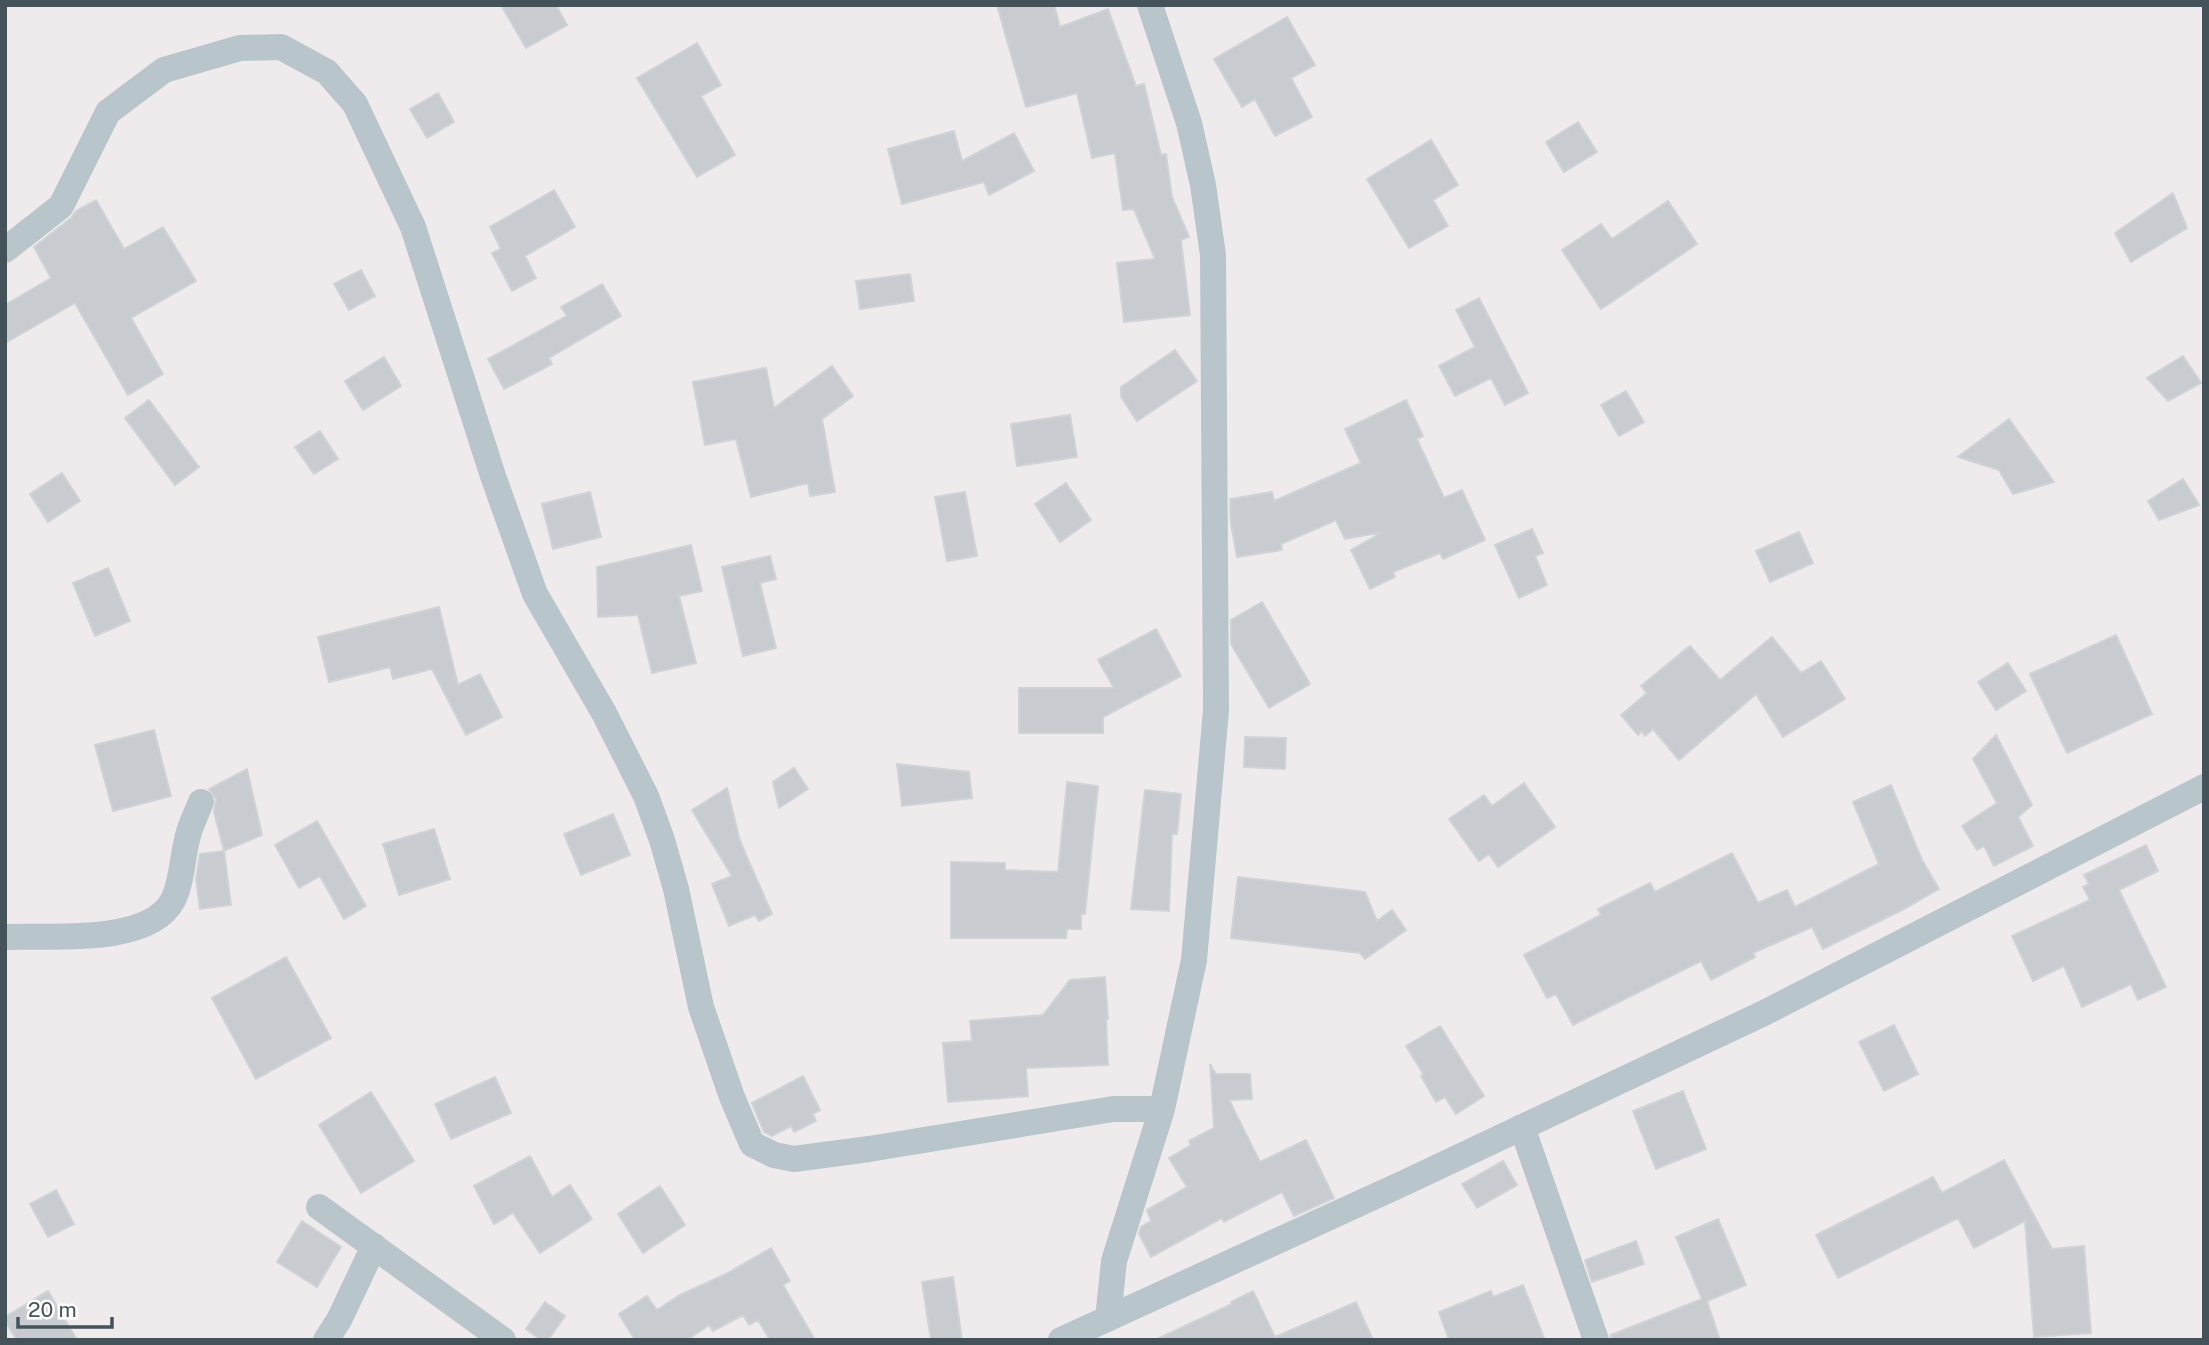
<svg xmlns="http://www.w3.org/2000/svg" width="2209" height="1345" font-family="'Public Sans',sans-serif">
<rect width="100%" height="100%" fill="#efebec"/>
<path fill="#c8ccd1" stroke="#cfd3d8" stroke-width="2" d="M 501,5 L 556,5 L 567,25 L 526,48 Z
M 997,5 L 1054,5 L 1060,27 L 1108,9 L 1136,86 L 1144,84 L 1161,155 L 1166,154 L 1172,197 L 1189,237 L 1181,240 L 1190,315 L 1124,322 L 1117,263 L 1155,259 L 1134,209 L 1123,210 L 1115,153 L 1092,158 L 1077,93 L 1026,107 Z
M 1287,17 L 1315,65 L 1291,78 L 1312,117 L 1275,136 L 1255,99 L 1242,107 L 1214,59 Z
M 697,43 L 721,85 L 701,96 L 735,155 L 697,177 L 637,78 Z
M 438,93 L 454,122 L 427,138 L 410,109 Z
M 1578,122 L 1597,152 L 1564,172 L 1546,142 Z
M 954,131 L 962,161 L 1014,133 L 1034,171 L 989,195 L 984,182 L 902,204 L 888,149 Z
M 1431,140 L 1458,185 L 1433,200 L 1448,226 L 1409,248 L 1367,179 Z
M 554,190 L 575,227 L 525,256 L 536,278 L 512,291 L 492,253 L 501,249 L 490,227 Z
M 2173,193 L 2187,228 L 2131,262 L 2115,233 Z
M 96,200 L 124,249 L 163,227 L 196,281 L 131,318 L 163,374 L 128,395 L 75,303 L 5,343 L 5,305 L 51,278 L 34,247 L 71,218 L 76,211 Z
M 1668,201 L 1697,244 L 1601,309 L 1562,250 L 1601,224 L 1612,239 Z
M 361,270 L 375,296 L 349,310 L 334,284 Z
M 910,274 L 914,301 L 860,309 L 856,281 Z
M 602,284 L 621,316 L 549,358 L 552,364 L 504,389 L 488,359 L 567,316 L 561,307 Z
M 1479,298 L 1528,393 L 1505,405 L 1491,378 L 1455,396 L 1439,366 L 1475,347 L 1456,310 Z
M 1175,350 L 1197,381 L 1137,421 L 1121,397 L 1121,387 Z
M 2183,356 L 2201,383 L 2168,401 L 2147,378 Z
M 384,357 L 401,386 L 363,410 L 345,381 Z
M 832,366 L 853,396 L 822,419 L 835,492 L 810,496 L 808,483 L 751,497 L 736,439 L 705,445 L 693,382 L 766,368 L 774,408 Z
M 1626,391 L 1644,422 L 1619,436 L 1601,405 Z
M 149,400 L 199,467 L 175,485 L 125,418 Z
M 1406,400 L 1423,436 L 1417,439 L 1444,498 L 1462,490 L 1485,540 L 1443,559 L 1440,553 L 1393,572 L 1395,577 L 1370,589 L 1351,550 L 1383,532 L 1345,539 L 1336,520 L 1281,544 L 1282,550 L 1237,557 L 1231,524 L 1230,499 L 1272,492 L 1274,501 L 1361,463 L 1345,429 Z
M 1070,415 L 1077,457 L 1017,466 L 1011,424 Z
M 2009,419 L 2054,482 L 2013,494 L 1999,470 L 1958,457 Z
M 320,431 L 338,459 L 314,474 L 295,447 Z
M 62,473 L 80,501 L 48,522 L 30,494 Z
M 2183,479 L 2199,505 L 2159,520 L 2148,501 Z
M 1066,483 L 1091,520 L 1060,542 L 1035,504 Z
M 590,492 L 601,537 L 553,549 L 542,504 Z
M 965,492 L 977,556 L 947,561 L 935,497 Z
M 1532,529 L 1543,553 L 1535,556 L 1547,585 L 1519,598 L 1495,545 Z
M 1799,532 L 1813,563 L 1770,582 L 1756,551 Z
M 691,545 L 702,591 L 679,596 L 696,663 L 652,673 L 638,615 L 598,617 L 597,567 Z
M 770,556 L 776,579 L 760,583 L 776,648 L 743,656 L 722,567 Z
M 108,568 L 130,621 L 95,636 L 73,583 Z
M 1262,602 L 1310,684 L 1269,708 L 1231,644 L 1231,620 Z
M 439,607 L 458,685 L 480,674 L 502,717 L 466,735 L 432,669 L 393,679 L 390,667 L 329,682 L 318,637 Z
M 1156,629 L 1181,676 L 1103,717 L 1103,733 L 1019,733 L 1019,688 L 1114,688 L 1098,660 Z
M 2116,635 L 2152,714 L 2067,753 L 2030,674 Z
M 1772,637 L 1801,673 L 1821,661 L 1845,699 L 1783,737 L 1756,694 L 1679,760 L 1653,729 L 1645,736 L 1642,731 L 1638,735 L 1621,715 L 1647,693 L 1641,686 L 1690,646 L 1720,680 Z
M 2008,663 L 2026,691 L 1996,710 L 1978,682 Z
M 154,730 L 171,796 L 113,811 L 95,745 Z
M 1996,735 L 2032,805 L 2018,817 L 2033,846 L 1994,866 L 1984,846 L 1977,850 L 1962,826 L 1997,803 L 1973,759 Z
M 1245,737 L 1286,738 L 1285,769 L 1244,767 Z
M 897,764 L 969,772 L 972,798 L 902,806 Z
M 794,768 L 808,789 L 779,808 L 773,782 Z
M 247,769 L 262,835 L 224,851 L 214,812 L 216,799 L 209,789 Z
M 1067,782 L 1098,786 L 1085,914 L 1081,914 L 1081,929 L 1067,929 L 1066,938 L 951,938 L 951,862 L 1005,863 L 1005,870 L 1058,872 Z
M 1524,783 L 1555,827 L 1498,867 L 1489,854 L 1479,861 L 1449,819 L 1484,795 L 1492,806 Z
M 1891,785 L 1922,860 L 1939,889 L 1902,910 L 1823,949 L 1812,927 L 1753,953 L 1755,957 L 1711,980 L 1701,961 L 1573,1025 L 1556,994 L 1547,998 L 1524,955 L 1601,915 L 1598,909 L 1650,883 L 1655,892 L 1732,853 L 1758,903 L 1787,890 L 1795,907 L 1879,864 L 1853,802 Z
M 727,788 L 740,841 L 772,914 L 759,921 L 755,915 L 729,926 L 712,884 L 732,876 L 692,810 Z
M 1145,790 L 1181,794 L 1177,834 L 1172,834 L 1169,911 L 1131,909 Z
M 613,814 L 630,855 L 581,875 L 564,834 Z
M 317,821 L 366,906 L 344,919 L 320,876 L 299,888 L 275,845 Z
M 434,829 L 450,879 L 399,895 L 383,844 Z
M 2146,845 L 2158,871 L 2119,890 L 2166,987 L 2138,1000 L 2131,984 L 2082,1007 L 2064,966 L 2033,981 L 2012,936 L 2090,900 L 2083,887 L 2089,884 L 2084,875 Z
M 224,851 L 231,905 L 200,909 L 196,879 L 200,854 Z
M 1238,877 L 1365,892 L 1377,921 L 1392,910 L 1406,930 L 1365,959 L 1360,953 L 1231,938 Z
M 286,957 L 331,1038 L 256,1079 L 212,998 Z
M 1105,977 L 1108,1019 L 1106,1019 L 1108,1065 L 1026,1068 L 1028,1096 L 948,1102 L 943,1043 L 972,1041 L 970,1021 L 1043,1015 L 1070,980 Z
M 1894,1025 L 1918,1074 L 1884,1091 L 1859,1042 Z
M 1440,1026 L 1484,1096 L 1456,1114 L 1445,1097 L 1436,1102 L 1421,1076 L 1424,1075 L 1406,1046 Z
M 1210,1064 L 1216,1074 L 1250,1074 L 1252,1099 L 1229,1100 L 1260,1162 L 1306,1140 L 1334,1198 L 1294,1216 L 1282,1192 L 1224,1222 L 1222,1218 L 1151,1257 L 1139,1234 L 1141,1227 L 1151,1221 L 1147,1210 L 1187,1187 L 1169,1158 L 1191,1145 L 1189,1141 L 1214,1128 Z
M 803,1076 L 820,1110 L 813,1114 L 816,1121 L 794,1132 L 791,1126 L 772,1136 L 764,1132 L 752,1103 Z
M 495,1077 L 511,1113 L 451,1139 L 435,1104 Z
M 1683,1091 L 1706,1149 L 1656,1169 L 1633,1111 Z
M 371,1092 L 414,1161 L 361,1193 L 319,1125 Z
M 530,1156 L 552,1197 L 570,1185 L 592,1219 L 540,1253 L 513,1213 L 494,1224 L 474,1186 Z
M 2004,1160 L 2052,1249 L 2084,1246 L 2091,1333 L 2034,1337 L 2025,1221 L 1974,1248 L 1958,1218 L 1838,1278 L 1816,1235 L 1933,1177 L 1942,1193 Z
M 1503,1161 L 1517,1185 L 1477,1208 L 1462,1184 Z
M 660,1186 L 685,1225 L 643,1253 L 618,1214 Z
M 56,1190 L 74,1224 L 48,1237 L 30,1204 Z
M 1718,1219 L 1746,1285 L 1707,1301 L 1720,1340 L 1611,1340 L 1611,1335 L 1702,1299 L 1676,1237 Z
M 302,1221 L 341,1247 L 317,1287 L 277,1262 Z
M 1636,1241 L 1644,1264 L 1592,1282 L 1585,1260 Z
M 771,1248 L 790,1281 L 783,1285 L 815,1340 L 770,1340 L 758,1320 L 749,1325 L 743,1315 L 713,1331 L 709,1325 L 687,1340 L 635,1340 L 619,1314 L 647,1296 L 657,1310 L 680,1295 L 726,1274 Z
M 953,1277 L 962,1340 L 931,1340 L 922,1282 Z
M 1523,1285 L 1545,1340 L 1449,1340 L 1439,1312 L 1491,1291 L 1493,1297 Z
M 48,1291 L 77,1340 L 17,1340 L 5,1321 L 5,1317 Z
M 1253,1291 L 1275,1337 L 1356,1302 L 1373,1340 L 1155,1340 L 1232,1304 L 1231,1302 Z
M 545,1302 L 565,1316 L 548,1340 L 541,1340 L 526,1329 Z"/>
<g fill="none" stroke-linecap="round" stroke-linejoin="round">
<path stroke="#b8c6cc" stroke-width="26" d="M 5,250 L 61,206 L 108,112 L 164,70 L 240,48 L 281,47 L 327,72 L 355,104 L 413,227 L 493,476 L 535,594 L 604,713 L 646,796 L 662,840 L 676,889 L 701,1007 L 732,1097 L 752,1144 L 774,1155 L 794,1159 L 869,1149 L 1113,1109 L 1162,1109
M 5,937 C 48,935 149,946 173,900 C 183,880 182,854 189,832 C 192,822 197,812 201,802
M 1522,1127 L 1596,1340
M 319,1207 L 503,1340
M 1108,1319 L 1114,1261 L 1162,1109 L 1194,960 L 1216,710 L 1213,255 L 1203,185 L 1189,123 L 1150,5
M 326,1340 L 339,1320 L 374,1246
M 1061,1340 L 1404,1183 L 1764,1013 L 2204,787"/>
</g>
<rect width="2209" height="1345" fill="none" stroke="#435359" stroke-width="14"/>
<path d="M18 1317v10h94v-10" fill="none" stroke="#435359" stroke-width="3.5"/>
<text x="28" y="1317" font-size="21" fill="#435359" stroke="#ffffff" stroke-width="5" paint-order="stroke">20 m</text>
</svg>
